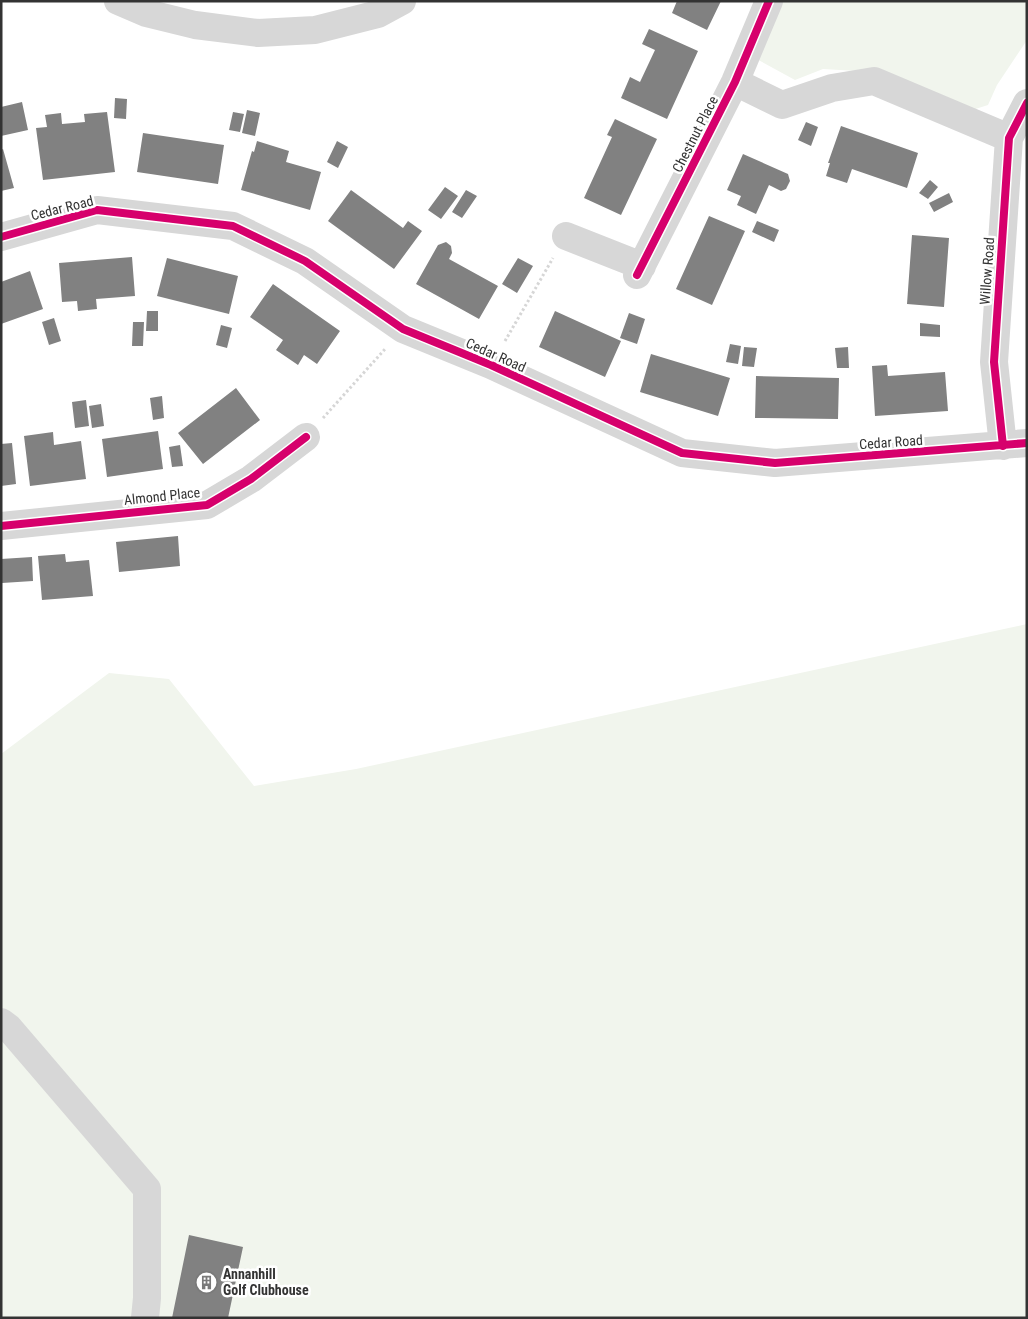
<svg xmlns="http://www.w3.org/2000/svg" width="1028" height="1319" font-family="'Roboto Condensed',sans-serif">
<rect width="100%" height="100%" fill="#fff"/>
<path fill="#f1f5ed" d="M 774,1 L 1027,1 L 1027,40 L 997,85 L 988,105 L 969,111 L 874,72 L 823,69 L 795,80 L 753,57 Z
M 1027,624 L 1027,1318 L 1,1318 L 1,754 L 109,673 L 169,679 L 254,786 L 356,769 Z"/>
<path fill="#818181" d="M 677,1 L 721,1 L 707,30 L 672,13 Z
M 649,29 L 698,51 L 667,119 L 621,98 L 630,77 L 640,82 L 655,50 L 642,44 Z
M 115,98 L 127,99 L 126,119 L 114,118 Z
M 22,102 L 28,130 L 1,136 L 1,107 Z
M 247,110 L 260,113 L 255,136 L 242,133 Z
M 107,112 L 115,172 L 43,180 L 36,128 L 47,127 L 45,115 L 61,113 L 62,124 L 85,122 L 84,114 Z
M 233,112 L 244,114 L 240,132 L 229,130 Z
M 615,119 L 657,139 L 621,215 L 584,198 L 612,137 L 607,135 Z
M 806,122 L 818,127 L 811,146 L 798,140 Z
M 841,126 L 918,153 L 907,188 L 852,169 L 847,183 L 826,176 L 830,163 L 828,163 Z
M 143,133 L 224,145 L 218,184 L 137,172 Z
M 257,141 L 289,151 L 286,162 L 321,172 L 310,210 L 241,190 L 252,151 L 254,152 Z
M 337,141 L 348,147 L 338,168 L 327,162 Z
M 3,149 L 14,188 L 1,191 L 1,150 Z
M 743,154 L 788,174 L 790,181 L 786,189 L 781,191 L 769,185 L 756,214 L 737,205 L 741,196 L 727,190 Z
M 930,180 L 938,187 L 928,199 L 919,193 Z
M 445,187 L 458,196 L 441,219 L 428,210 Z
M 351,190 L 403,228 L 408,221 L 422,231 L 394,269 L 328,221 Z
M 466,190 L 477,196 L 462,218 L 452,212 Z
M 949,193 L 953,202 L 934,212 L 929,203 Z
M 709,216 L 745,231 L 712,305 L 676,289 Z
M 757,221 L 779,230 L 774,242 L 752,232 Z
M 912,235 L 949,238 L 944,307 L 907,304 Z
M 446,242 L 451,246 L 452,253 L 449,259 L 498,286 L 479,319 L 416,284 L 438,245 Z
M 132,257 L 135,296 L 96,299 L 97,309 L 78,311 L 77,301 L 62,302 L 59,263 Z
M 167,258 L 238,276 L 229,314 L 157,296 Z
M 518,258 L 533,266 L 517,293 L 502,284 Z
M 30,271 L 43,309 L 1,324 L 1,282 Z
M 273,284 L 340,331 L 317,364 L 304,355 L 298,365 L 276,350 L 283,340 L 250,317 Z
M 147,311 L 158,311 L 158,331 L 146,331 Z
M 555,311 L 621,341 L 605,377 L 539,347 Z
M 629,313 L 645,319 L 637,344 L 620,338 Z
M 54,318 L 61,341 L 49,345 L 42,322 Z
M 133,322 L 144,322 L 143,346 L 132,346 Z
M 920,323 L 940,325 L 940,337 L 920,336 Z
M 221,325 L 232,328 L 227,348 L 216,345 Z
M 730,344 L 741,346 L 738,364 L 726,362 Z
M 744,347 L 757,348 L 754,367 L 742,366 Z
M 848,347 L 849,368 L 837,368 L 835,348 Z
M 651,354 L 730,378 L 718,416 L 640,392 Z
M 887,365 L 888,376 L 945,372 L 948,411 L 875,416 L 872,366 Z
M 756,376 L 839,378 L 838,419 L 755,418 Z
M 236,388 L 260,420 L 203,464 L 178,433 Z
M 162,396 L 164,418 L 153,420 L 150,398 Z
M 86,400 L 89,426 L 75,428 L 72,402 Z
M 101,404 L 104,426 L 92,428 L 89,406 Z
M 158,431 L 163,469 L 107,477 L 102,439 Z
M 53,432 L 54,445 L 81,441 L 86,479 L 30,486 L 24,436 Z
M 12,443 L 16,484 L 1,486 L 1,444 Z
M 180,445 L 183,466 L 172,467 L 169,447 Z
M 178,536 L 180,566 L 119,572 L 116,542 Z
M 65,554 L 66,562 L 89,560 L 93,596 L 42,600 L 38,556 Z
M 32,557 L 33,581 L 2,583 L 1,559 Z
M 189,1235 L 243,1247 L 228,1318 L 172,1318 Z"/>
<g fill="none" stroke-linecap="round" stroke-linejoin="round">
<path stroke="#d6d6d6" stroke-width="3" stroke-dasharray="2.5 2.5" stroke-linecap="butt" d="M 505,341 L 553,258
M 323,418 L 386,348"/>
<path stroke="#d7d7d7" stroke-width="28" d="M 118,1 L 146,13 L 195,25 L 258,33 L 315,30 L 378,14 L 402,1
M 735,82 L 782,105 L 832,88 L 874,81 L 1009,138
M 566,236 L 642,266
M 1,237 L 97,210 L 233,226 L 305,261 L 403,329 L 491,365 L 682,453 L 775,463 L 1027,443
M 637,275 L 735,82 L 769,1
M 1003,446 L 994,362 L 1009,138 L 1027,103
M 1,526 L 207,505 L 251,479 L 306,437
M 1,1022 L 9,1028 L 147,1189 L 147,1298 L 145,1318"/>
<defs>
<path id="cycleway" d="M 1,237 L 97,210 L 233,226 L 305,261 L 403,329 L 491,365 L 682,453 L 775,463 L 1027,443
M 637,275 L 735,82 L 769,1
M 1003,446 L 994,362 L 1009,138 L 1027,103
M 1,526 L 207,505 L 251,479 L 306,437"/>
</defs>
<use href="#cycleway" stroke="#fff" stroke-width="11"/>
<use href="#cycleway" stroke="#d6006c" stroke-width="8"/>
</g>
<defs>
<symbol id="building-ring" viewBox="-11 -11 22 22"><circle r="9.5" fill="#fff" stroke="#7a7a7a" stroke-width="1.5"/><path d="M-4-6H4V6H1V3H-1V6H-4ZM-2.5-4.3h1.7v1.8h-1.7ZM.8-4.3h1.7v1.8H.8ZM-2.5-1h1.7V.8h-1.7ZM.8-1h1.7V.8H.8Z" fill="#7a7a7a"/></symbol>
</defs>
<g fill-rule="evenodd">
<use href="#building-ring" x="194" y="1270" width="25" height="25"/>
</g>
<g text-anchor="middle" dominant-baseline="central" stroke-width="5" stroke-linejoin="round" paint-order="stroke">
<g font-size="14" fill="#333" stroke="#fff">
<text transform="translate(695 134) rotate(-63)">Chestnut Place</text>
<text transform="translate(62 208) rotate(-14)">Cedar Road</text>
<text transform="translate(987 271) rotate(-86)">Willow Road</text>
<text transform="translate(496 355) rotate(24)">Cedar Road</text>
<text transform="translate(891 442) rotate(-4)">Cedar Road</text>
<text transform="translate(162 496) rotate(-6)">Almond Place</text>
</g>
<g font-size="14" font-weight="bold" fill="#333" stroke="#fff" text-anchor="start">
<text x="223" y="1274">Annanhill<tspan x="223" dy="16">Golf Clubhouse</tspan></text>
</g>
</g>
<rect width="1028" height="1319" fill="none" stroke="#333333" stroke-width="5"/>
</svg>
